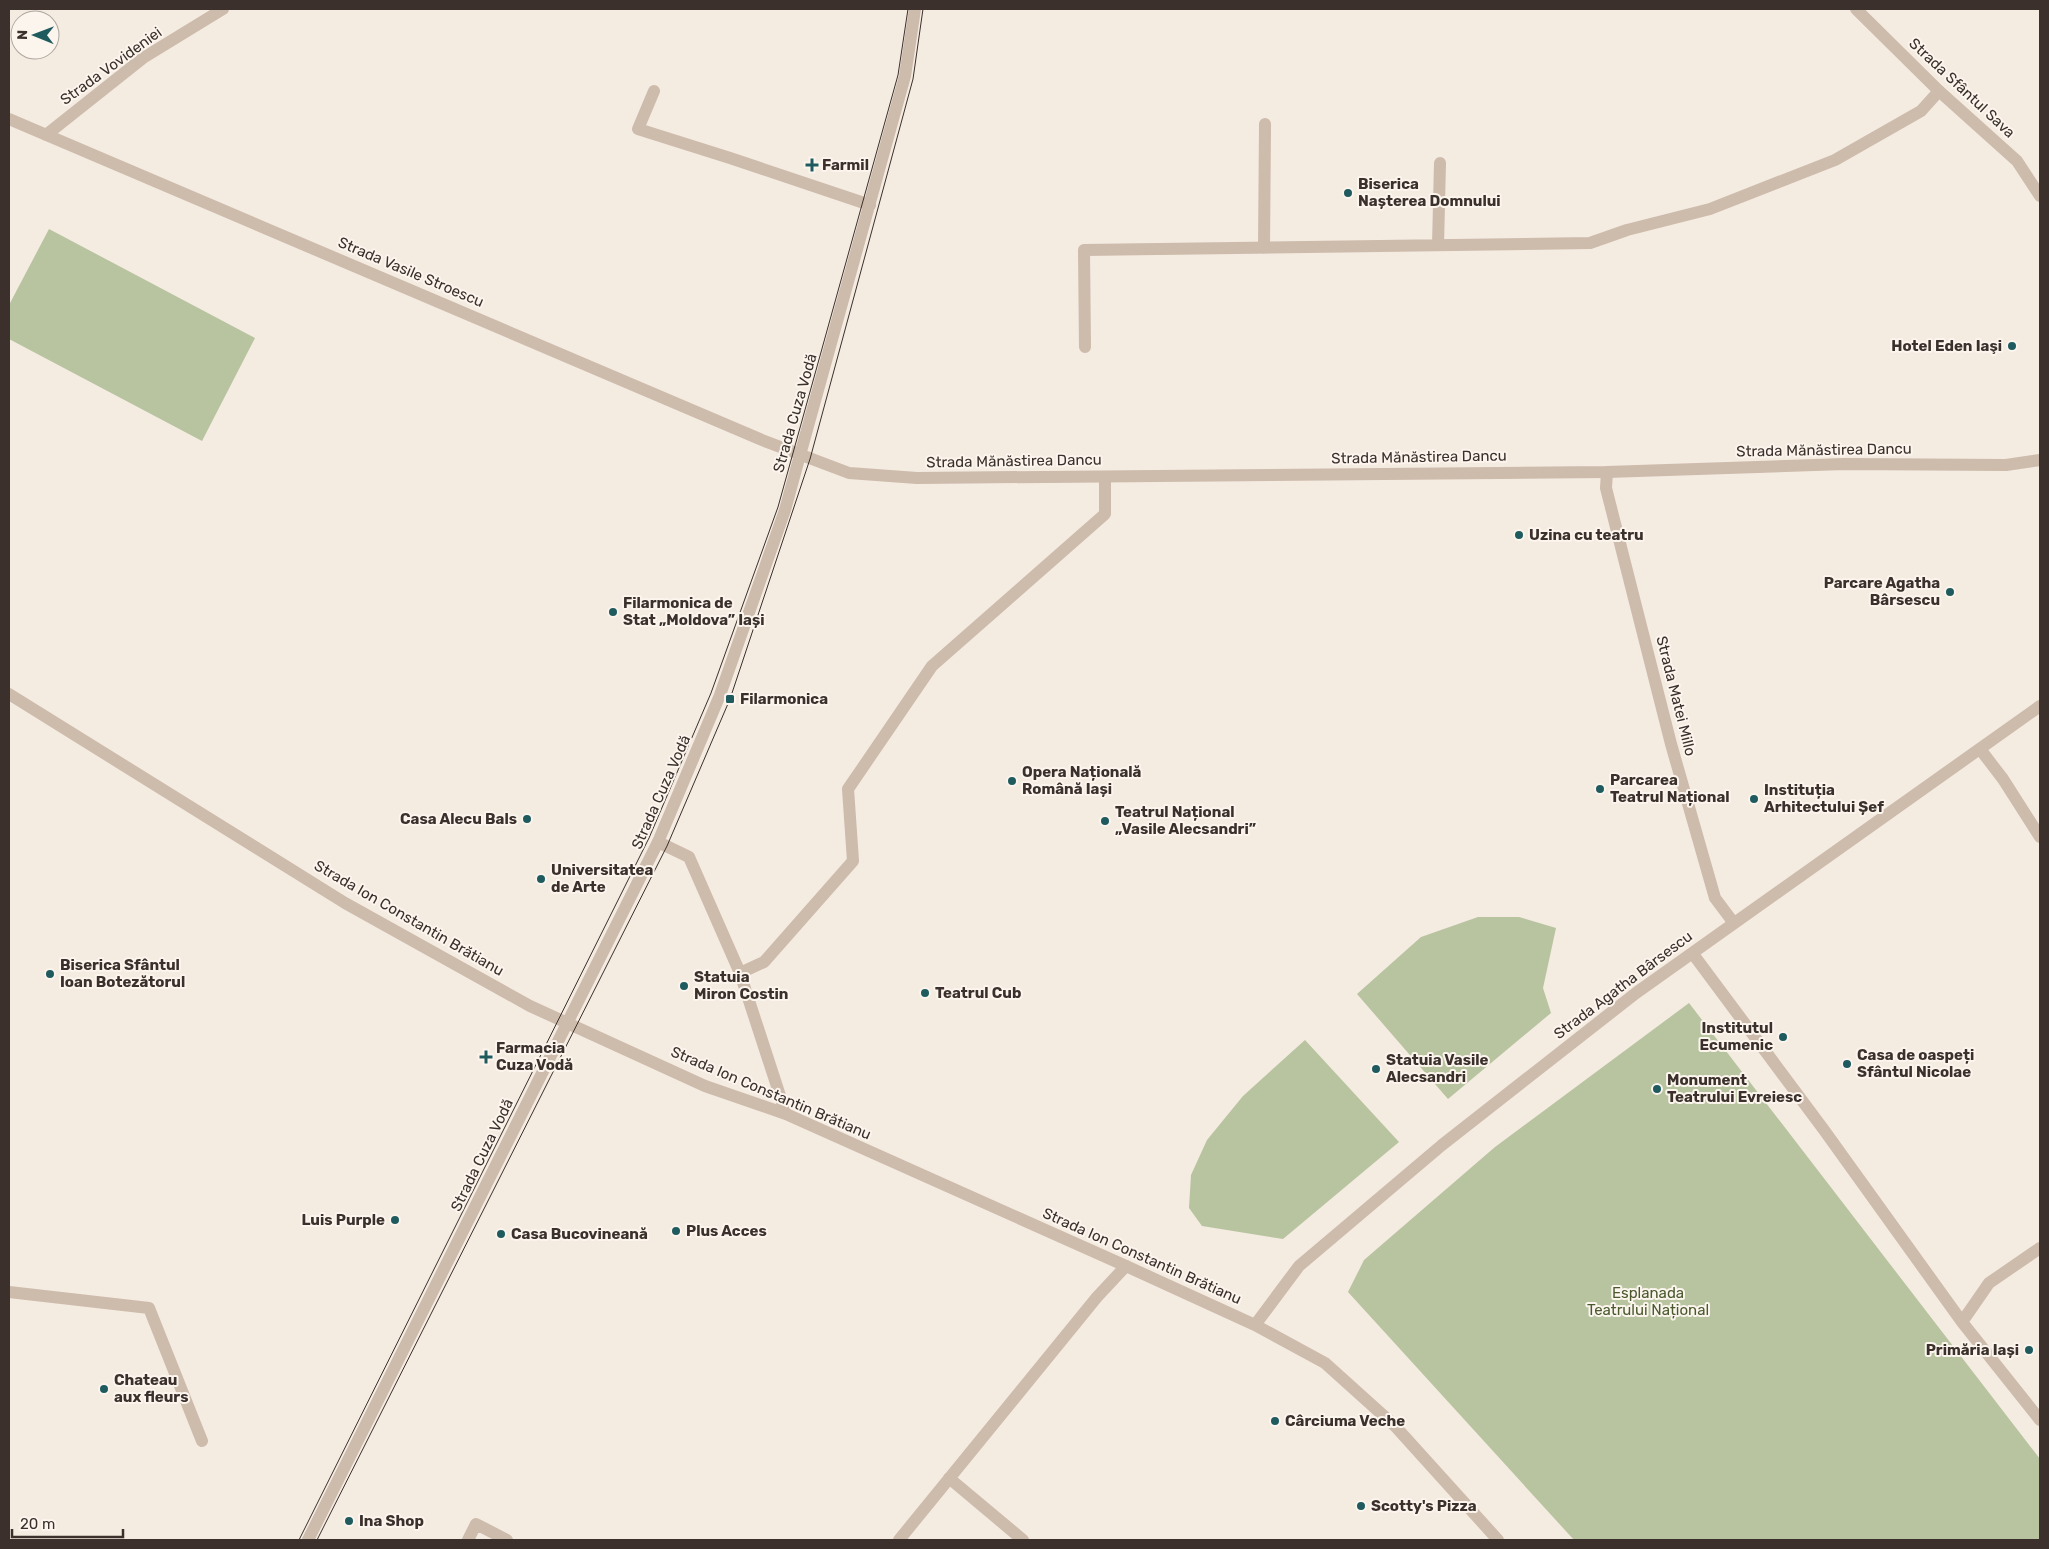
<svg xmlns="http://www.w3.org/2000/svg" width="2049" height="1549" font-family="Rubik,sans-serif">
<rect width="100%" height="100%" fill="#f4ebe1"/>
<path fill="#b8c4a0" d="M 49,229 L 255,338 L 202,441 L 9,339 L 9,305 Z
M 1478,917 L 1519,917 L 1556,928 L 1543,988 L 1551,1013 L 1448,1099 L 1357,994 L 1421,937 Z
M 1689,1003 L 2040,1459 L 2040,1540 L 1574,1540 L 1348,1292 L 1364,1260 L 1495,1147 Z
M 1305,1040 L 1399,1142 L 1283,1239 L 1202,1226 L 1189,1208 L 1191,1175 L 1207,1140 L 1243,1096 Z"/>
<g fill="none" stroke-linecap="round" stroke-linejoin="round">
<path stroke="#cdbbac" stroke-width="12" d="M 654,91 L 638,129 L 730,158 L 870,205
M 1438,245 L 1440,163
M 1264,248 L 1265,124
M 1085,347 L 1084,250 L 1590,243 L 1627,230 L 1710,209 L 1835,160 L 1921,111 L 1939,91
M 1607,472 L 1606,488 L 1671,744 L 1715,898 L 1733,922
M 1980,749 L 2003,779 L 2040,837
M 1693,954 L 1824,1130 L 1962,1322 L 2040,1420
M 740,973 L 764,962 L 853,861 L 848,789 L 932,666 L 1105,514 L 1105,477
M 9,1292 L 149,1308 L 202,1441
M 1962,1322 L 1989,1283 L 2040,1248
M 949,1478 L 1023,1540
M 468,1540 L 476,1524 L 507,1540
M 899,1540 L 1097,1297 L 1126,1266"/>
<path stroke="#cdbbac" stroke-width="12" d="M 9,119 L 762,440 L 849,473 L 917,478 L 1607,472 L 1844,464 L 2006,465 L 2040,460
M 46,135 L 143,58 L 223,9
M 308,1540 L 658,842 L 720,695 L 785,510 L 800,455 L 905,76 L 915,9"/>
<path stroke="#cdbbac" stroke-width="12" d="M 1856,9 L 1939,91 L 2017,161 L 2040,196
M 9,694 L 345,903 L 530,1006 L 705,1086 L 786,1114 L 1126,1266 L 1255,1325 L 1325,1363 L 1395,1426 L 1498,1540
M 658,842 L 689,857 L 740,973 L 786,1114
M 1255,1325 L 1299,1266 L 1442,1145 L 1636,993 L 2040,706"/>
<path stroke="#3b302b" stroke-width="1" d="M 299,1540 L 649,838 L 711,693 L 778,507 L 898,75 L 908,9
M 317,1540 L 667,846 L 730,699 L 810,459 L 913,79 L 923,9"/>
</g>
<g fill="#1f5a5e" stroke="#fbf5ee" stroke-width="2">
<path d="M809.5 157.5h5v5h5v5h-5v5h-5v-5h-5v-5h5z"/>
<circle cx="1348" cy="193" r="5"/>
<circle cx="2012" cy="346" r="5"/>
<circle cx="1519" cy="535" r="5"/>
<circle cx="1950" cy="592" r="5"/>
<circle cx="613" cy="612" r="5"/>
<rect x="725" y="694" width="10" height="10" rx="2.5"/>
<circle cx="1012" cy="781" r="5"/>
<circle cx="1600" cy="789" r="5"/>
<circle cx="1754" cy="799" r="5"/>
<circle cx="527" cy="819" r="5"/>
<circle cx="1105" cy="821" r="5"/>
<circle cx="541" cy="879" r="5"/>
<circle cx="50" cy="974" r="5"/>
<circle cx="684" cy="986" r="5"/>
<circle cx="925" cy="993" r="5"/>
<circle cx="1783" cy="1037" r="5"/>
<path d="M483.5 1049.5h5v5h5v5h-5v5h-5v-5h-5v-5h5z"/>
<circle cx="1847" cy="1064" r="5"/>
<circle cx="1376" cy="1069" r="5"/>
<circle cx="1657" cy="1089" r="5"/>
<circle cx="395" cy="1220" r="5"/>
<circle cx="676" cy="1231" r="5"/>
<circle cx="501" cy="1234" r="5"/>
<circle cx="2029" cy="1350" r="5"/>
<circle cx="104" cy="1389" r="5"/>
<circle cx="1275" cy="1421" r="5"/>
<circle cx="1361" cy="1506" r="5"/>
<circle cx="349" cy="1521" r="5"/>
</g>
<g text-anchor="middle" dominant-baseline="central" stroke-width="4" stroke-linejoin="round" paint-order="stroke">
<g font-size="15" fill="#3b302b" stroke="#fbf5ee">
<text transform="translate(111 66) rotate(-36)">Strada Vovideniei</text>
<text transform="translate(1962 88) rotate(43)">Strada Sfântul Sava</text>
<text transform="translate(411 272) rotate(23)">Strada Vasile Stroescu</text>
<text transform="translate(795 413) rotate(-74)">Strada Cuza Vodă</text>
<text transform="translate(1824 450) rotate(-1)">Strada Mănăstirea Dancu</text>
<text transform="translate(1419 457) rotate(-1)">Strada Mănăstirea Dancu</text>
<text transform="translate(1014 461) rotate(-1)">Strada Mănăstirea Dancu</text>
<text transform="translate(1676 696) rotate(76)">Strada Matei Millo</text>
<text transform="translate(661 792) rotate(-66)">Strada Cuza Vodă</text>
<text transform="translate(409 918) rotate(30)">Strada Ion Constantin Brătianu</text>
<text transform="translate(1623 985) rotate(-37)">Strada Agatha Bârsescu</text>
<text transform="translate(771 1093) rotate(23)">Strada Ion Constantin Brătianu</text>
<text transform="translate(482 1155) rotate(-64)">Strada Cuza Vodă</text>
<text transform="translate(1142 1256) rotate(24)">Strada Ion Constantin Brătianu</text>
</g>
<g font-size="15" font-weight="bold" fill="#3b302b" stroke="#fbf5ee" text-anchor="start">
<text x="822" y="165">Farmil</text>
<text x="1358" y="184">Biserica<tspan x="1358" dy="17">Nașterea Domnului</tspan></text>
<text x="2002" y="346" text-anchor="end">Hotel Eden Iaşi</text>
<text x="1529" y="535">Uzina cu teatru</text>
<text x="1940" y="583" text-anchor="end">Parcare Agatha<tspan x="1940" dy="17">Bârsescu</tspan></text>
<text x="623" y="603">Filarmonica de<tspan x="623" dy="17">Stat „Moldova” Iași</tspan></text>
<text x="740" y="699">Filarmonica</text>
<text x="1022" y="772">Opera Națională<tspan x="1022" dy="17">Română Iași</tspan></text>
<text x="1610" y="780">Parcarea<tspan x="1610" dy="17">Teatrul Național</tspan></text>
<text x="1764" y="790">Instituția<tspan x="1764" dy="17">Arhitectului Șef</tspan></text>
<text x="1115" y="812">Teatrul Național<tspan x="1115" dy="17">„Vasile Alecsandri”</tspan></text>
<text x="517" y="819" text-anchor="end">Casa Alecu Bals</text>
<text x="551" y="870">Universitatea<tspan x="551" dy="17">de Arte</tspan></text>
<text x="60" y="965">Biserica Sfântul<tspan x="60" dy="17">Ioan Botezătorul</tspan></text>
<text x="694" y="977">Statuia<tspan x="694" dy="17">Miron Costin</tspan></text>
<text x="935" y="993">Teatrul Cub</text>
<text x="1773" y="1028" text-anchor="end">Institutul<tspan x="1773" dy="17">Ecumenic</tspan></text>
<text x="496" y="1048">Farmacia<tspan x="496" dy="17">Cuza Vodă</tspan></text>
<text x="1857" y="1055">Casa de oaspeți<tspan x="1857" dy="17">Sfântul Nicolae</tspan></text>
<text x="1386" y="1060">Statuia Vasile<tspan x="1386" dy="17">Alecsandri</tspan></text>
<text x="1667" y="1080">Monument<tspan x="1667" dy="17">Teatrului Evreiesc</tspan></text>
<text x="385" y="1220" text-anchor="end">Luis Purple</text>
<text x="686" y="1231">Plus Acces</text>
<text x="511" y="1234">Casa Bucovineană</text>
<text x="2019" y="1350" text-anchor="end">Primăria Iași</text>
<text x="114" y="1380">Chateau<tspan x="114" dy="17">aux fleurs</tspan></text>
<text x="1285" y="1421">Cârciuma Veche</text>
<text x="1371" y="1506">Scotty's Pizza</text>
<text x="359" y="1521">Ina Shop</text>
</g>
<g font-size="15" fill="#4a5a2e" stroke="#fbf5ee">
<text x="1648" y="1293">Esplanada<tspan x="1648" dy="17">Teatrului Național</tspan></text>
</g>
</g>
<rect width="2049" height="1549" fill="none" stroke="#3b302b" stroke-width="20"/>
<g transform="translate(35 35) rotate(271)"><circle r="24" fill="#fbf5ee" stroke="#aea6a0"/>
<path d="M0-4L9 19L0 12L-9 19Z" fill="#1f5a5e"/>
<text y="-8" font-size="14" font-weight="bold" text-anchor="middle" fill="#3b302b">N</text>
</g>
<path d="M12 1529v8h111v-8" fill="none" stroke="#3b302b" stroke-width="2.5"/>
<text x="20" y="1529" font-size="15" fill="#3b302b" stroke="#fbf5ee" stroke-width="4" paint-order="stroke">20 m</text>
</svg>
